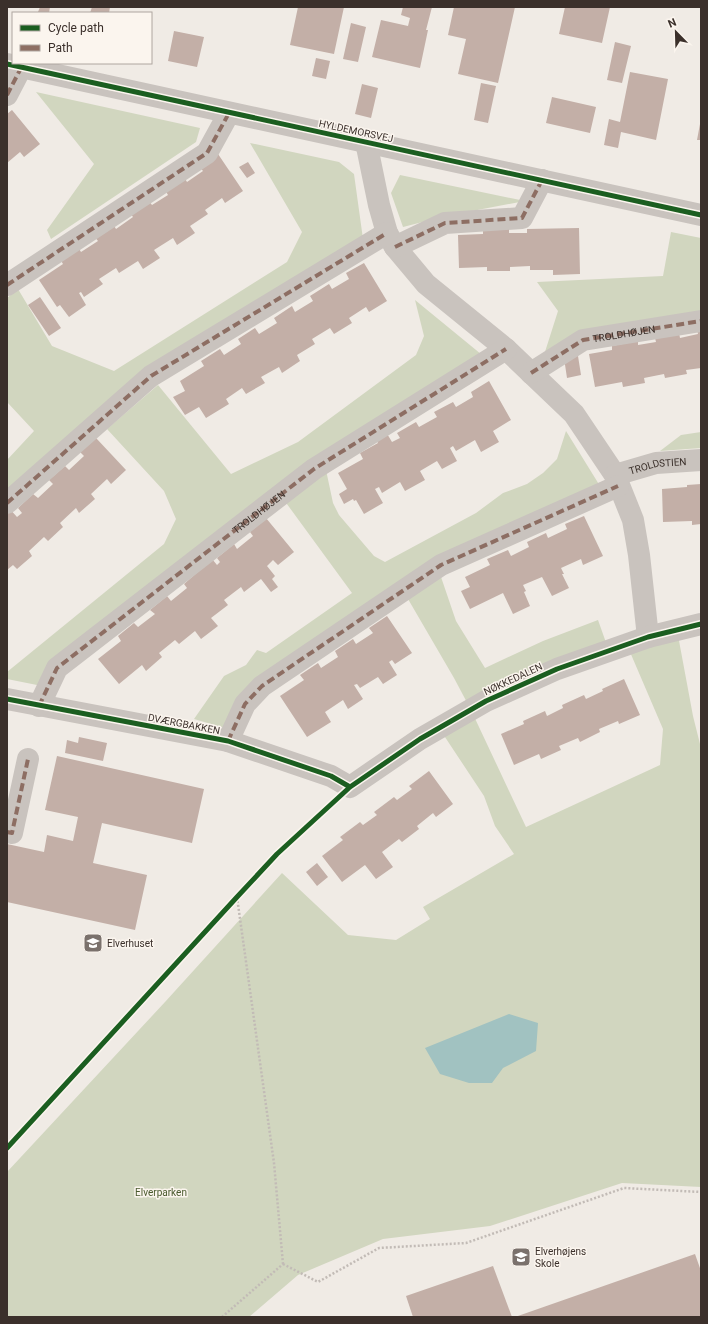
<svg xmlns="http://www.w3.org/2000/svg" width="708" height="1324" font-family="Roboto,sans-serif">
<rect width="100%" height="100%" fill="#f0ebe5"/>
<path fill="#d1d6bf" d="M 36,92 L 200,128 L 196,142 L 51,239 L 47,230 L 94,164 Z
M 250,143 L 339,162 L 354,174 L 363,239 L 7,491 L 7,460 L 34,431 L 7,402 L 7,298 L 18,289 L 52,346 L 114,371 L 287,262 L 302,232 Z
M 400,175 L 525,201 L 446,216 L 403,227 L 391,193 Z
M 671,232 L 701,238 L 701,312 L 544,355 L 558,311 L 537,282 L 663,276 Z
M 415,300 L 487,359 L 313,463 L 42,686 L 7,679 L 7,672 L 164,544 L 176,519 L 164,491 L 107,429 L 158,385 L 231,474 L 298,442 L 416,355 L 424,336 Z
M 566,431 L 600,486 L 436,558 L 225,728 L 194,719 L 224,676 L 246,665 L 257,650 L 266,653 L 352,593 L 284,500 L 326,470 L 333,503 L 339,515 L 374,556 L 385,562 L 476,513 L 503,493 L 527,484 L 543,473 L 557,459 Z
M 701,432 L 701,448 L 660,451 L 681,435 Z
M 441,577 L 456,621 L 485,668 L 543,641 L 598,620 L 609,651 L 471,710 L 526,827 L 660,765 L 663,729 L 627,645 L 677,630 L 693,716 L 701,748 L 701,1187 L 622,1183 L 490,1226 L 383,1239 L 298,1275 L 249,1317 L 7,1317 L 7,1172 L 165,1002 L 282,873 L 348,935 L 396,940 L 430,919 L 423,907 L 514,854 L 495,826 L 484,796 L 439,728 L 471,710 L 454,678 L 408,599 Z"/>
<path fill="#a1c2c1" d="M 509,1014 L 538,1023 L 536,1051 L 503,1068 L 492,1083 L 469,1083 L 440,1074 L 425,1048 Z"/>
<path fill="#c3afa7" d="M 40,7 L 50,7 L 49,13 L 38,12 Z
M 92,7 L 110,7 L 109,13 L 90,13 Z
M 298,7 L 344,7 L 334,54 L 290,45 Z
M 403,7 L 432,7 L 426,30 L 428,30 L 420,68 L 372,57 L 381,20 L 408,26 L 410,18 L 401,15 Z
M 454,7 L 515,7 L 498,83 L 458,74 L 466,39 L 448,35 Z
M 565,7 L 610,7 L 602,43 L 559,34 Z
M 351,23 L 366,27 L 358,62 L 343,59 Z
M 174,31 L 204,37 L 197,67 L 168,61 Z
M 615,42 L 631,46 L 622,83 L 607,80 Z
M 316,58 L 330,61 L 326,79 L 312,76 Z
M 630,72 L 668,79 L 656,140 L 621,132 L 618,148 L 604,145 L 609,119 L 620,122 Z
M 481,83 L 496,86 L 488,123 L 474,120 Z
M 362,84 L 378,88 L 371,118 L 355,114 Z
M 552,97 L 596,107 L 590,133 L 546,123 Z
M 12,110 L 40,144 L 24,157 L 20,152 L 7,163 L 7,114 Z
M 700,124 L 701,125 L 701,140 L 697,140 Z
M 218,154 L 243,191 L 225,203 L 222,198 L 205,210 L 208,214 L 190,226 L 195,233 L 177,245 L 173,238 L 154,250 L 160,258 L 143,269 L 138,261 L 119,273 L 116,268 L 99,279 L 103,284 L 84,297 L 81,292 L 79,293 L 86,305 L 69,317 L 60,305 L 57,307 L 39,280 L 63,264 L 60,259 L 78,247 L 81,252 L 98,241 L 94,236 L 113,224 L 116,229 L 133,217 L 130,213 L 148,200 L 152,205 L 168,195 L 165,190 L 184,177 L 187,182 L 203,171 L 199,166 Z
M 248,162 L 255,173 L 247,178 L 239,167 Z
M 579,228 L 580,274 L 553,275 L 553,270 L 530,270 L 530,266 L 510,267 L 510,271 L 487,271 L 487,267 L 459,268 L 458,235 L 483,234 L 483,230 L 509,229 L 509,233 L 527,233 L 527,229 Z
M 364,263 L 387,301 L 369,312 L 366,307 L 349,318 L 352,323 L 334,334 L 330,328 L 312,339 L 315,344 L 297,355 L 300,361 L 282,373 L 279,367 L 261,377 L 265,383 L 246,394 L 242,388 L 226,399 L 229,404 L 206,418 L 199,407 L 185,415 L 173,397 L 185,391 L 180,381 L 204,366 L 201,361 L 220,349 L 224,355 L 241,344 L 238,339 L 255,328 L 259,334 L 277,323 L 274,318 L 292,306 L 295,312 L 313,301 L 310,296 L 329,284 L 332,289 L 349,279 L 346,273 Z
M 40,297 L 61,328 L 49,336 L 28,305 Z
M 697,330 L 701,330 L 701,368 L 686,370 L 687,374 L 665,378 L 664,374 L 644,378 L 645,383 L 623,387 L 622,382 L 595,387 L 589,354 L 612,350 L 612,346 L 638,341 L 638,345 L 656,342 L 655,338 L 679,333 L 680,338 L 698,334 Z
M 578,356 L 581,375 L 567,378 L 564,358 Z
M 489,381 L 511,420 L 493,431 L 499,442 L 481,452 L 475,440 L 456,451 L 453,446 L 450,448 L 457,461 L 442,469 L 437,461 L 420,471 L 425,480 L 405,491 L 400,482 L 382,493 L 379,487 L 375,489 L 383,503 L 364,514 L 356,500 L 354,501 L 353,499 L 344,504 L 339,494 L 347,489 L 338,473 L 363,459 L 360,453 L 378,443 L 375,438 L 386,432 L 392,442 L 400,438 L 397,433 L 416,422 L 419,427 L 437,417 L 434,412 L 453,402 L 456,407 L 473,397 L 471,392 Z
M 96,438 L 126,470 L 111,484 L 107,479 L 91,494 L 95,499 L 79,513 L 76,508 L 60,523 L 63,527 L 48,541 L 44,537 L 29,551 L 32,556 L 17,569 L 13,565 L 7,570 L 7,508 L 8,507 L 17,517 L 22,513 L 18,508 L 33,494 L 38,498 L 53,484 L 49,480 L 65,466 L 69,470 L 84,456 L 80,452 Z
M 701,484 L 701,524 L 692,525 L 692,521 L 663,522 L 662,489 L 687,487 L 687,485 Z
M 584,516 L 603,556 L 583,565 L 581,559 L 561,568 L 564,574 L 562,574 L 569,588 L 552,596 L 542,577 L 523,585 L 526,591 L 524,592 L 530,606 L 513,614 L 503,593 L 470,609 L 461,591 L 470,587 L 465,577 L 490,565 L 487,559 L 508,550 L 511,556 L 529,547 L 527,542 L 546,533 L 548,538 L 567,529 L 565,524 Z
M 266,518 L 294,552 L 278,565 L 273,560 L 267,566 L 275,576 L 272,579 L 278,587 L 271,592 L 261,579 L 244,592 L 241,587 L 224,600 L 228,605 L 211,618 L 218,626 L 201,639 L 195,631 L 179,644 L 175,640 L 159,653 L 162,657 L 146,671 L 142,665 L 119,684 L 98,659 L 121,641 L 118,636 L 134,623 L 138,627 L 155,614 L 150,610 L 167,596 L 171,601 L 187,588 L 184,584 L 200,570 L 208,554 L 217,565 L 220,562 L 217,558 L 234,544 L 237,549 L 253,536 L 250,532 Z
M 387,616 L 412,653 L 395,664 L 392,660 L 389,662 L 397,675 L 383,684 L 378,677 L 360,688 L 357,684 L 354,685 L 363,699 L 348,709 L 343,700 L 325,712 L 331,722 L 307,737 L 280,696 L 304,680 L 300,675 L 318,663 L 321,668 L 338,657 L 335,651 L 353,639 L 356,644 L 373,633 L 369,628 Z
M 624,679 L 640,715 L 619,724 L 618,721 L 599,729 L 600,732 L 580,742 L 578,738 L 559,746 L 561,750 L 541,759 L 539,754 L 514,765 L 501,734 L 524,724 L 523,721 L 545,711 L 547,716 L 563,708 L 562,705 L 584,695 L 586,699 L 603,691 L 602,689 Z
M 79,737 L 107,743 L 103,761 L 65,753 L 67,740 L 78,743 Z
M 57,756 L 204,789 L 192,843 L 102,823 L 93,863 L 147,875 L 135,930 L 7,902 L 7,844 L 44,852 L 47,835 L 73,841 L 78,817 L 45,810 Z
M 429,771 L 453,804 L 436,817 L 433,813 L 417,826 L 419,829 L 402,842 L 399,839 L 382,852 L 393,867 L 376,879 L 365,865 L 342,882 L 322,856 L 343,840 L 340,837 L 360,822 L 363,825 L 377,815 L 374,812 L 394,797 L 397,800 L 412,789 L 409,786 Z
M 317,863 L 328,877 L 317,886 L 306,872 Z
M 695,1254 L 701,1271 L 701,1317 L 515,1317 Z
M 493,1266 L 512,1317 L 413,1317 L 406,1296 Z"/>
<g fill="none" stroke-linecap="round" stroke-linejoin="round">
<path stroke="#c2bbb6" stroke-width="2.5" stroke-dasharray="2 2" stroke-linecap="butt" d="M 237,897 L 274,1163 L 283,1264
M 283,1264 L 318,1282 L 379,1248 L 466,1243 L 624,1188 L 701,1192
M 222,1317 L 283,1264"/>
<g stroke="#c9c3be" stroke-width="22">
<path d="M 7,64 L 701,215"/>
<path d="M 7,95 L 21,68"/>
<path d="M 366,142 L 379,205 L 387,233 L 395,247 L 426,284 L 506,349 L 574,414 L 615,475 L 633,520 L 639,555 L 648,637"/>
<path d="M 395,247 L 445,223 L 522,218 L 542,180"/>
<path d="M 7,285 L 207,153 L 229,113"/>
<path d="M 531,373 L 583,340 L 701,321"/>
<path id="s1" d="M 615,475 L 656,463 L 701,460"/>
<path d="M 7,503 L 151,376 L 387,233"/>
<path d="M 7,699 L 228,741 L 331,776 L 350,787 L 420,739 L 486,701 L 557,669 L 648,637 L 701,624"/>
<path d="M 39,706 L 57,668 L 314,469 L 506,349"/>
<path d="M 228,741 L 245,704 L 262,686 L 441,565 L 618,486"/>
<path d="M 7,832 L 12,833 L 28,759"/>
</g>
<g stroke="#8d6e63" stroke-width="4" stroke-dasharray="8 4" stroke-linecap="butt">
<path d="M 7,95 L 21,68"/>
<path d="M 395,247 L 445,223 L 522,218 L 542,180"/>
<path d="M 7,285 L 207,153 L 229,113"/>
<path id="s2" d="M 531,373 L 583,340 L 701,321"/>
<path d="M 7,503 L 151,376 L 387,233"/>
<path id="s3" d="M 39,706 L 57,668 L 314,469 L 506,349"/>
<path d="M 228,741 L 245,704 L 262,686 L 441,565 L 618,486"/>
<path d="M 7,832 L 12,833 L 28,759"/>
</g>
<defs>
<path id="cycleway" d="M 7,64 L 701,215
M 7,699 L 228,741 L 331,776 L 350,787
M 7,1148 L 237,897 L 277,854 L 350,787 L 420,739 L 486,701 L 557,669 L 648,637 L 701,624"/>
</defs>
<use href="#cycleway" stroke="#fbf5ee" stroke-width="8"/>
<use href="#cycleway" stroke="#1b5e20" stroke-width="5"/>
</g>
<defs>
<symbol id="school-square" viewBox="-11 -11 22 22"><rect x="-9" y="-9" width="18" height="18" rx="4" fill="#7a716c" stroke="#fbf5ee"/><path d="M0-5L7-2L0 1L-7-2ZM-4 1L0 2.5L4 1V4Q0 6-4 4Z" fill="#fff"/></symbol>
</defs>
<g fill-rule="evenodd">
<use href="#school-square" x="82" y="932" width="22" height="22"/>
<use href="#school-square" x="510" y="1246" width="22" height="22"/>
</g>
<g text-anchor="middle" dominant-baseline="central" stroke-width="3" stroke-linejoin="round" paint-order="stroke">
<g font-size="10" fill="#3b302b" stroke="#fbf5ee">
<text transform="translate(356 131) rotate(12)">HYLDEMORSVEJ</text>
<text stroke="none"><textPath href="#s2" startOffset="103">TROLDHØJEN</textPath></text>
<text stroke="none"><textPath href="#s1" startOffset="44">TROLDSTIEN</textPath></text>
<text stroke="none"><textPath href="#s3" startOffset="297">TROLDHØJEN</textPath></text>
<text transform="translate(513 679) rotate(-25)">NØKKEDALEN</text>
<text transform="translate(184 724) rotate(11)">DVÆRGBAKKEN</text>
</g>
<g font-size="10" fill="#3b302b" stroke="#fbf5ee" text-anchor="start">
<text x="107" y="943">Elverhuset</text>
<text x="535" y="1251">Elverhøjens<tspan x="535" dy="12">Skole</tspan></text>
</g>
<g font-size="10" fill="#4a5a2e" stroke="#fbf5ee">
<text x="161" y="1192">Elverparken</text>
</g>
</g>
<rect width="708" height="1324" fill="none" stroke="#3b302b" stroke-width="16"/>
<rect x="12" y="12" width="140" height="52" fill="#fbf5ee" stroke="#aea6a0"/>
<rect x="20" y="25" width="20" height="6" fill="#1b5e20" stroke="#aea6a0"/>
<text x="48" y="32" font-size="12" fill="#3b302b">Cycle path</text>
<rect x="20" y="45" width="20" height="6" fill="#8d6e63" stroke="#aea6a0"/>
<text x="48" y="52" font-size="12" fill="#3b302b">Path</text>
<g transform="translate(676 32) rotate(337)" stroke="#fbf5ee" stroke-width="3" paint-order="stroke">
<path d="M0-3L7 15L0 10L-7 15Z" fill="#3b302b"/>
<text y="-6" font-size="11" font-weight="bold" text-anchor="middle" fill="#3b302b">N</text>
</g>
</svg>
